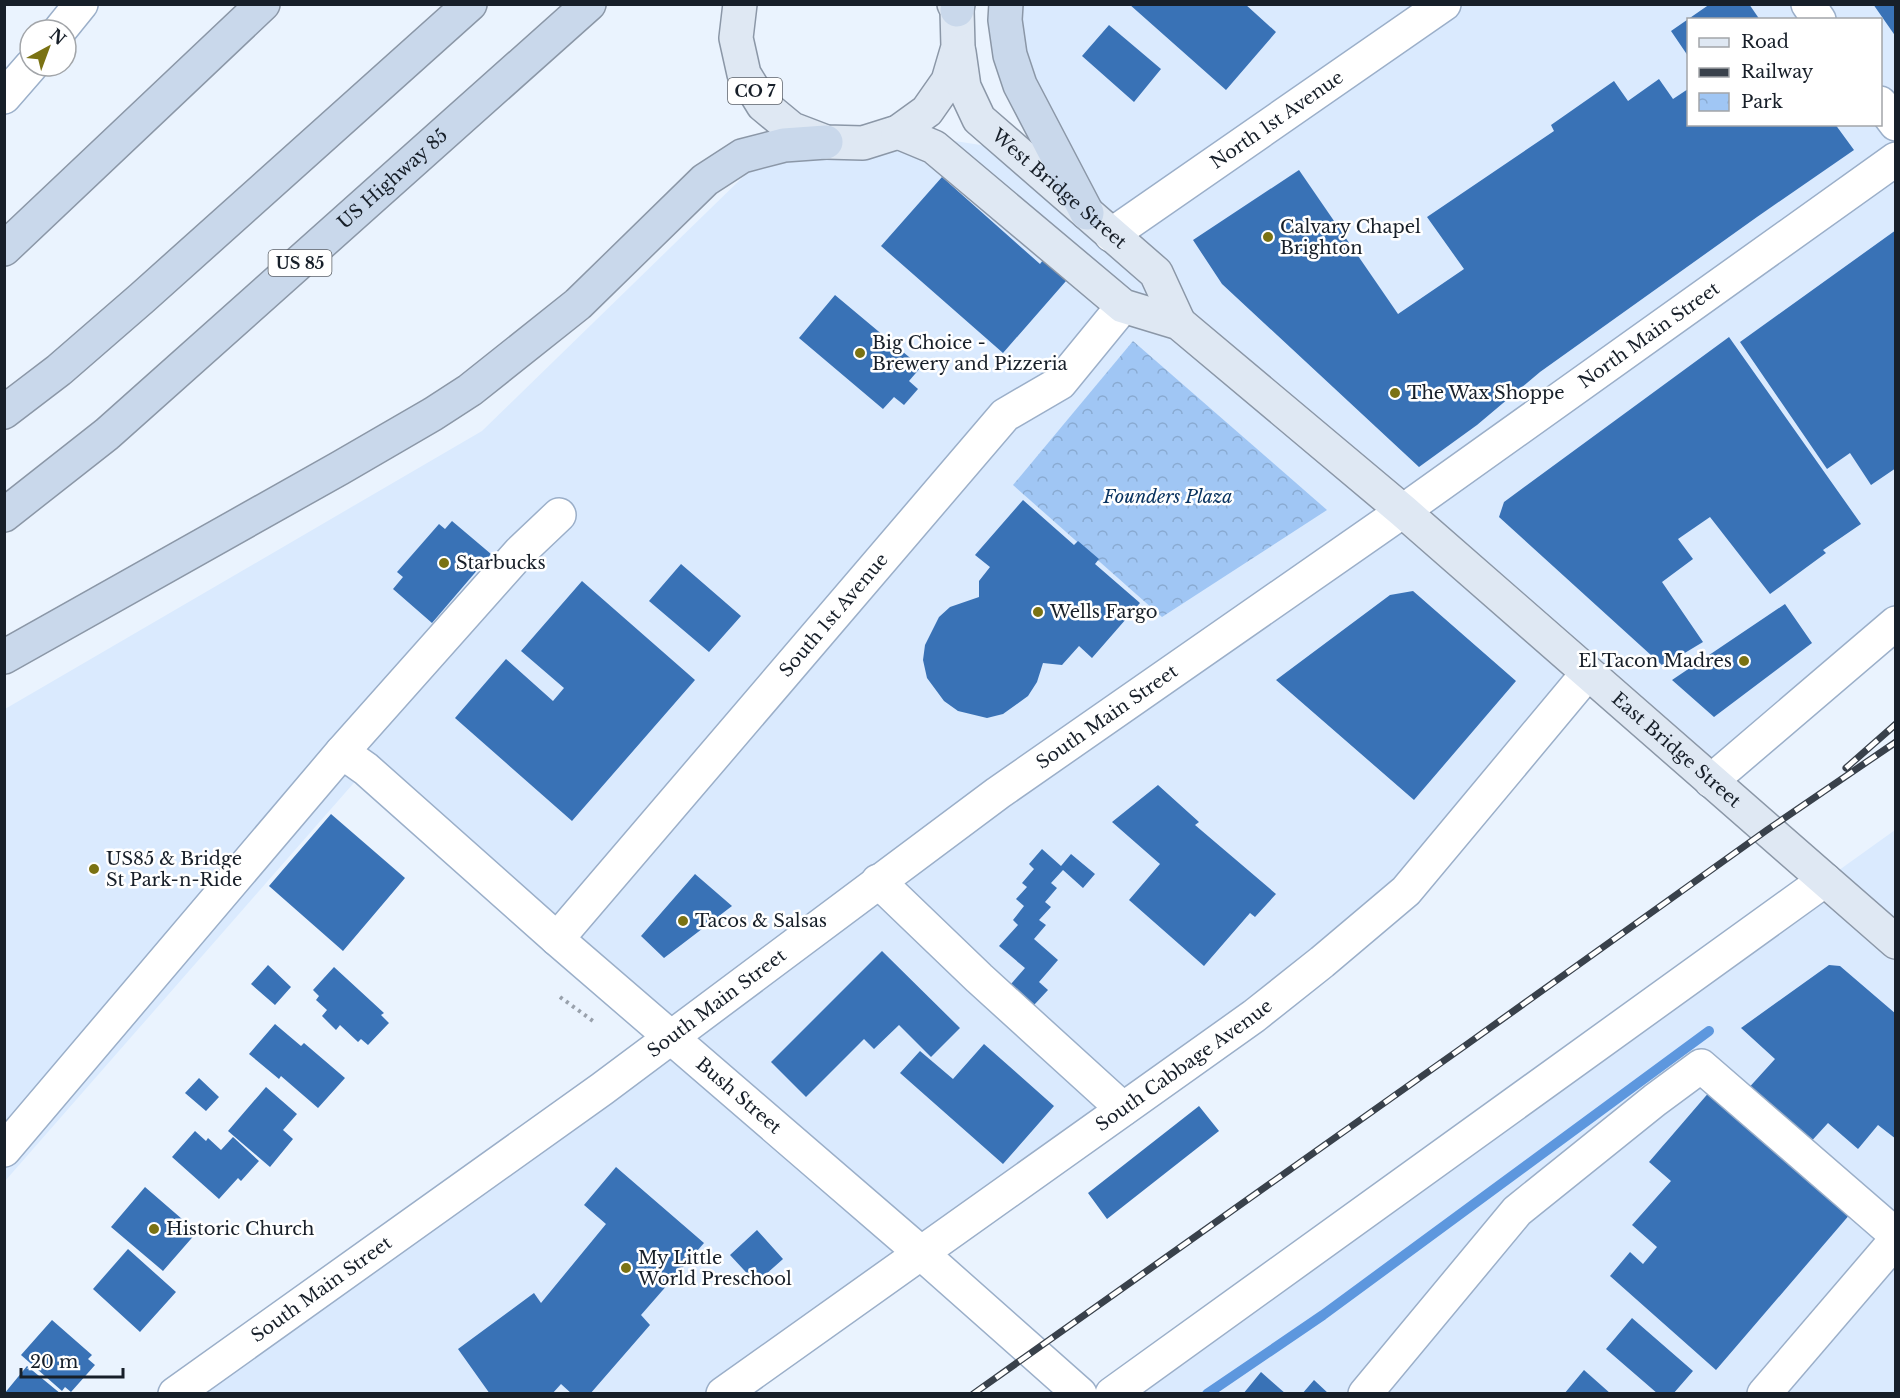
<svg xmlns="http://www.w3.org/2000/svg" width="1900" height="1398" font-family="'Libre Baskerville',serif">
<defs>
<pattern id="park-crowns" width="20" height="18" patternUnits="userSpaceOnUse" patternTransform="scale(1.5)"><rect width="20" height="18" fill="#a0c6f4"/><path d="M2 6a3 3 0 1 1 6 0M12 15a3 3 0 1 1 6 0" fill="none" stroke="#89aad1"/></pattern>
</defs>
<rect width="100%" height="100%" fill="#eaf3fe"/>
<path fill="#daeafe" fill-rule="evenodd" d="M 1006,5 L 1895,5 L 1895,623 L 1711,781 L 1588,674 L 1406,891 L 723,1393 L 175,1393 L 671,1036 L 366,769 L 5,1181 L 5,709 L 482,431 L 746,174 L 826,142 L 898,132 L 1012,150 L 1085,212 ZM 1688,20 L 1880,20 L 1880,124 L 1688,124 Z
M 1895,830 L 1895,1393 L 1112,1394 L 1789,906 Z"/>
<path fill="url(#park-crowns)" d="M 1133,341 L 1327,510 L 1162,617 L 1013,485 Z"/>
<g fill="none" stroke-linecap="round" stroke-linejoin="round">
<path stroke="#5d97de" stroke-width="10" d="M 1207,1394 L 1323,1315 L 1709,1031"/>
</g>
<path fill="#3972b6" d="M 1129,4 L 1245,4 L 1276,32 L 1226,90 Z
M 1710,4 L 1749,4 L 1760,20 L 1688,20 L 1688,56 L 1671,31 Z
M 1873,4 L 1896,4 L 1896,37 Z
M 1109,25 L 1161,69 L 1134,102 L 1082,56 Z
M 1659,79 L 1673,99 L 1688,89 L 1688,124 L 1835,124 L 1854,150 L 1757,217 L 1540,372 L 1477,425 L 1419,467 L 1222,284 L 1193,240 L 1299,170 L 1398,314 L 1464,269 L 1427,217 L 1554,131 L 1551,125 L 1614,81 L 1628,101 Z
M 942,177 L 1040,264 L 1043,260 L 1066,281 L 1003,353 L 881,246 Z
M 1896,230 L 1896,468 L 1871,485 L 1850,453 L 1827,469 L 1740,342 Z
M 835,295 L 921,367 L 909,381 L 918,389 L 904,405 L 894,397 L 883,409 L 799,338 Z
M 1729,337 L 1861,524 L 1823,550 L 1826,553 L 1770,594 L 1710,517 L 1678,539 L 1693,559 L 1662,582 L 1703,642 L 1663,666 L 1499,517 L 1504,502 Z
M 1023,500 L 1074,545 L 1078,541 L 1099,559 L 1095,564 L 1140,603 L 1092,658 L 1079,646 L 1062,665 L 1043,663 L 1037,682 L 1028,696 L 1003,714 L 987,718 L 958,711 L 944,701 L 927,678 L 923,660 L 925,645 L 939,617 L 950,607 L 979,597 L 979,581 L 990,567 L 975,555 Z
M 452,521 L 491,554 L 432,623 L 393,589 L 403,577 L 397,572 L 439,524 L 445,529 Z
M 681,564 L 741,616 L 709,652 L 649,601 Z
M 582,581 L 695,680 L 572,821 L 455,718 L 506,659 L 553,701 L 564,688 L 521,651 Z
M 1413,591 L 1516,681 L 1414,800 L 1276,680 L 1390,595 Z
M 1785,604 L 1812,643 L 1714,717 L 1672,680 Z
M 1158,785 L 1199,822 L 1195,825 L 1276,894 L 1255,917 L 1250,913 L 1204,966 L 1129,900 L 1160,864 L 1112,822 Z
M 331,814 L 405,878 L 343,951 L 269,886 Z
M 1042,849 L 1061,866 L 1071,854 L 1095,874 L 1083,888 L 1063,870 L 1051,883 L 1057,888 L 1045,902 L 1051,907 L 1039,920 L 1046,925 L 1034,939 L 1058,960 L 1039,982 L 1048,990 L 1034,1005 L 1011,984 L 1025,968 L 999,946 L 1018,925 L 1013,920 L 1024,906 L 1016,899 L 1027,887 L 1022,883 L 1034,869 L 1029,864 Z
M 695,874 L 732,906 L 664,958 L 641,936 Z
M 882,951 L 960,1028 L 931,1057 L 899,1025 L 874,1049 L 864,1039 L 806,1097 L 771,1062 Z
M 268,965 L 291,987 L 275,1005 L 251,984 Z
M 1829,965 L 1840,966 L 1896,1014 L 1896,1139 L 1878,1125 L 1858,1149 L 1828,1123 L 1807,1146 L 1745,1092 L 1775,1059 L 1741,1028 Z
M 334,967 L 384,1013 L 381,1015 L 389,1023 L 368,1045 L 361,1039 L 358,1042 L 340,1025 L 336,1030 L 322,1016 L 327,1010 L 316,1000 L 319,996 L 313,990 Z
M 275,1024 L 301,1046 L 304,1043 L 345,1078 L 318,1108 L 281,1076 L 279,1079 L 249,1054 Z
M 984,1044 L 1054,1106 L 1003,1164 L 900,1073 L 920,1051 L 953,1079 Z
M 199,1078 L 219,1097 L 206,1111 L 185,1093 Z
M 266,1087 L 297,1114 L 283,1130 L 293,1139 L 270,1167 L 228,1131 Z
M 1711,1090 L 1851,1213 L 1716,1370 L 1610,1276 L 1630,1252 L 1643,1264 L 1657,1247 L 1632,1225 L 1671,1181 L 1649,1162 Z
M 1199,1106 L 1219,1131 L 1107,1219 L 1088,1193 Z
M 195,1131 L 206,1141 L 208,1138 L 221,1150 L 233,1137 L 259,1161 L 241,1181 L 238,1178 L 219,1199 L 172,1157 Z
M 616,1167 L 704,1243 L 641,1315 L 650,1325 L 590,1394 L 572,1394 L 561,1384 L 552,1394 L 490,1394 L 458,1349 L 534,1293 L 541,1303 L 606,1224 L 584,1205 Z
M 145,1187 L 197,1232 L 163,1271 L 111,1227 Z
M 757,1230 L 783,1259 L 756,1283 L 730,1255 Z
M 128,1249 L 176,1292 L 140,1332 L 93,1289 Z
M 1632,1318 L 1693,1371 L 1673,1394 L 1658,1394 L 1606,1349 Z
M 52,1320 L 92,1355 L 88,1359 L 95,1365 L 71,1392 L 65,1387 L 62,1391 L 21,1355 Z
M 27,1366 L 61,1394 L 4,1394 Z
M 1584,1370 L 1611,1394 L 1564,1394 Z
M 1261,1372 L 1286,1394 L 1243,1394 Z
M 1314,1380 L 1329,1394 L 1302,1394 Z"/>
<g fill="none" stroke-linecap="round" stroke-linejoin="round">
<defs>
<g id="minor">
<path d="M 1808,4 L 1819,20"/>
<path d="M 60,30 L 81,4"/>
<path d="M 4,97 L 31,66"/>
<path d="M 1880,103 L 1896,124"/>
<path id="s1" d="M 1111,235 L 1444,4"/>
<path id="s2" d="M 342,752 L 366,769 L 557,939 L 921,1253 L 1080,1394"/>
<path d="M 1711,781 L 1896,623"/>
<path d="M 878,881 L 979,978 L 1123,1109"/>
<path id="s3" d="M 557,939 L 1005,415 L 1060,383 L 1123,306"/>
<path d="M 4,1150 L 342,752 L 520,552 L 559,515"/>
<path id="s4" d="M 175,1394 L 602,1089 L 998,793 L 1403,511 L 1896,159"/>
<path id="s5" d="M 723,1394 L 1254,1016 L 1322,962 L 1406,891 L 1587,674"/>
<path d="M 1112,1394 L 1825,880"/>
<path d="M 1365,1394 L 1517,1211 L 1655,1100 L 1701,1066 L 1896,1235"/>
<path d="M 1764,1394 L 1896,1240"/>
</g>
<g id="major">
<path d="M 740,4 L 736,38 L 744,74 L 763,105 L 792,129 L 826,142 L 863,143 L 898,132 L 927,111 L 948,81 L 958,47 L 957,10 L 954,4"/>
<path id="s6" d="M 959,52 L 964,87 L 979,119 L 1156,273 L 1179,323"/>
<path id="s7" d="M 898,132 L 934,147 L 1123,306 L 1179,323 L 1403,511 L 1896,942"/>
</g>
<g id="highway">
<path d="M 1006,4 L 1005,20 L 1010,55 L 1020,85 L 1087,213"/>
<path d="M 957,10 L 958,4"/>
<path d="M 4,249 L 263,4"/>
<path d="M 4,412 L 59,370 L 142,298 L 470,4"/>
<path id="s8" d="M 4,515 L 107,434 L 589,4"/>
<path d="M 4,657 L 340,468 L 433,414 L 470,390 L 578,304 L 705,180 L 742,156 L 784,145 L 826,142"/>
</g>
</defs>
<use href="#minor" stroke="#9bafc9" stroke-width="36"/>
<use href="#major" stroke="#8b97a7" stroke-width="36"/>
<use href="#highway" stroke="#8b97a7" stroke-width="36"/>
<path stroke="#99a1ac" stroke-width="4" stroke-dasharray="3 4.5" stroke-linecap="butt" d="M 560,997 L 593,1021"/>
<use href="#minor" stroke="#fff" stroke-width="33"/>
<use href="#major" stroke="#dfe8f3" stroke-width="33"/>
<use href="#highway" stroke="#c9d8eb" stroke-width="33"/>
<defs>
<path id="rail" d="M 1846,768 L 1896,724
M 973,1394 L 1466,1045 L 1767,830 L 1896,742"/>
</defs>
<use href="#rail" stroke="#39414b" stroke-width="7"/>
<use href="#rail" stroke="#fff" stroke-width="4.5" stroke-dasharray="14" stroke-linecap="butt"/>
</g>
<g fill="#7a7213" stroke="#fff" stroke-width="2">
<circle cx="1268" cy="237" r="6"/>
<circle cx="860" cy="353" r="6"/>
<circle cx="1395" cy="393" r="6"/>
<circle cx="444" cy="563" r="6"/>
<circle cx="1038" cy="612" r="6"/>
<circle cx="1744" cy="661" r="6"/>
<circle cx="94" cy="869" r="6"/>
<circle cx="683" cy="921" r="6"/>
<circle cx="154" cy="1229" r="6"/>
<circle cx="626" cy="1268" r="6"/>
</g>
<g text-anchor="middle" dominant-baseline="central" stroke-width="5" stroke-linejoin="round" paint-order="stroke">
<g fill="#fff" stroke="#5d6269" stroke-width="1.5">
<rect x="728" y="78" width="54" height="26" rx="4.5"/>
<rect x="268.5" y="250" width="63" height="26" rx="4.5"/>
</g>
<g font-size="16" font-weight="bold" fill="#171f29">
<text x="755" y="91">CO 7</text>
<text x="300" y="263">US 85</text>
</g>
<g font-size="18" fill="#171f29" stroke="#fff">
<text stroke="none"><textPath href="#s1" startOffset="202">North 1st Avenue</textPath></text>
<text stroke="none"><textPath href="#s8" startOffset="514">US Highway 85</textPath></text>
<text stroke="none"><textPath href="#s6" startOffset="177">West Bridge Street</textPath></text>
<text stroke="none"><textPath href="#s4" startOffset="1815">North Main Street</textPath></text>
<text stroke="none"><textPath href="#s3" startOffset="426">South 1st Avenue</textPath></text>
<text stroke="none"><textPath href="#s4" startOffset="1152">South Main Street</textPath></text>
<text stroke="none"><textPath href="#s7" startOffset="1000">East Bridge Street</textPath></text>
<text stroke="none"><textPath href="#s4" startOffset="668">South Main Street</textPath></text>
<text stroke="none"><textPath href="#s5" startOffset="566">South Cabbage Avenue</textPath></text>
<text stroke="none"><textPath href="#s2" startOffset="525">Bush Street</textPath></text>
<text stroke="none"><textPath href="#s4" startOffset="180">South Main Street</textPath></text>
</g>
<g font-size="18" fill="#171f29" stroke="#fff" text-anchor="start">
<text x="1280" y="227">Calvary Chapel<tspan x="1280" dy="21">Brighton</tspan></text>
<text x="872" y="343">Big Choice -<tspan x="872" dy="21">Brewery and Pizzeria</tspan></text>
<text x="1407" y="393">The Wax Shoppe</text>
<text x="456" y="563">Starbucks</text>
<text x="1050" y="612">Wells Fargo</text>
<text x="1732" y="661" text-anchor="end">El Tacon Madres</text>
<text x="106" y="859">US85 &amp; Bridge<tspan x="106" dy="21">St Park-n-Ride</tspan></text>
<text x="695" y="921">Tacos &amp; Salsas</text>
<text x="166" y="1229">Historic Church</text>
<text x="638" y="1258">My Little<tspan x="638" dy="21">World Preschool</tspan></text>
</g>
<g font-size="18" font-style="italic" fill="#0a3461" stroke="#fff">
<text x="1168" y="497">Founders Plaza</text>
</g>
</g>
<rect width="1900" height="1398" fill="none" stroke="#171f29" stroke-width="12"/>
<rect x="1687" y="18" width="195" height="108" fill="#ffffff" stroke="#a2a5a9" stroke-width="1.5"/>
<rect x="1699" y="38" width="30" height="9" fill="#dfe8f3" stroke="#a2a5a9" stroke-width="1.5"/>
<text x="1741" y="48" font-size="18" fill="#171f29">Road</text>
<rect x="1699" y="68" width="30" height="9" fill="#39414b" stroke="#a2a5a9" stroke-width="1.5"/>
<text x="1741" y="78" font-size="18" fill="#171f29">Railway</text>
<rect x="1699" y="93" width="30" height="18" fill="url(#park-crowns)" stroke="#a2a5a9" stroke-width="1.5"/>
<text x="1741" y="108" font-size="18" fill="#171f29">Park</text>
<g transform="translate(48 48) rotate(41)"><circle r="28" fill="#ffffff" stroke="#a2a5a9" stroke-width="1.5"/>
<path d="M0-4.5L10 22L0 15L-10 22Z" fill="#7a7213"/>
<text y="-9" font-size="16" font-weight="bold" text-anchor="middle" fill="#171f29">N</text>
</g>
<path d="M21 1368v9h102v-9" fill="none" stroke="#171f29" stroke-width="3"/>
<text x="30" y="1368" font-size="18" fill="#171f29" stroke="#ffffff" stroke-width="4.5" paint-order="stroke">20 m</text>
</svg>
